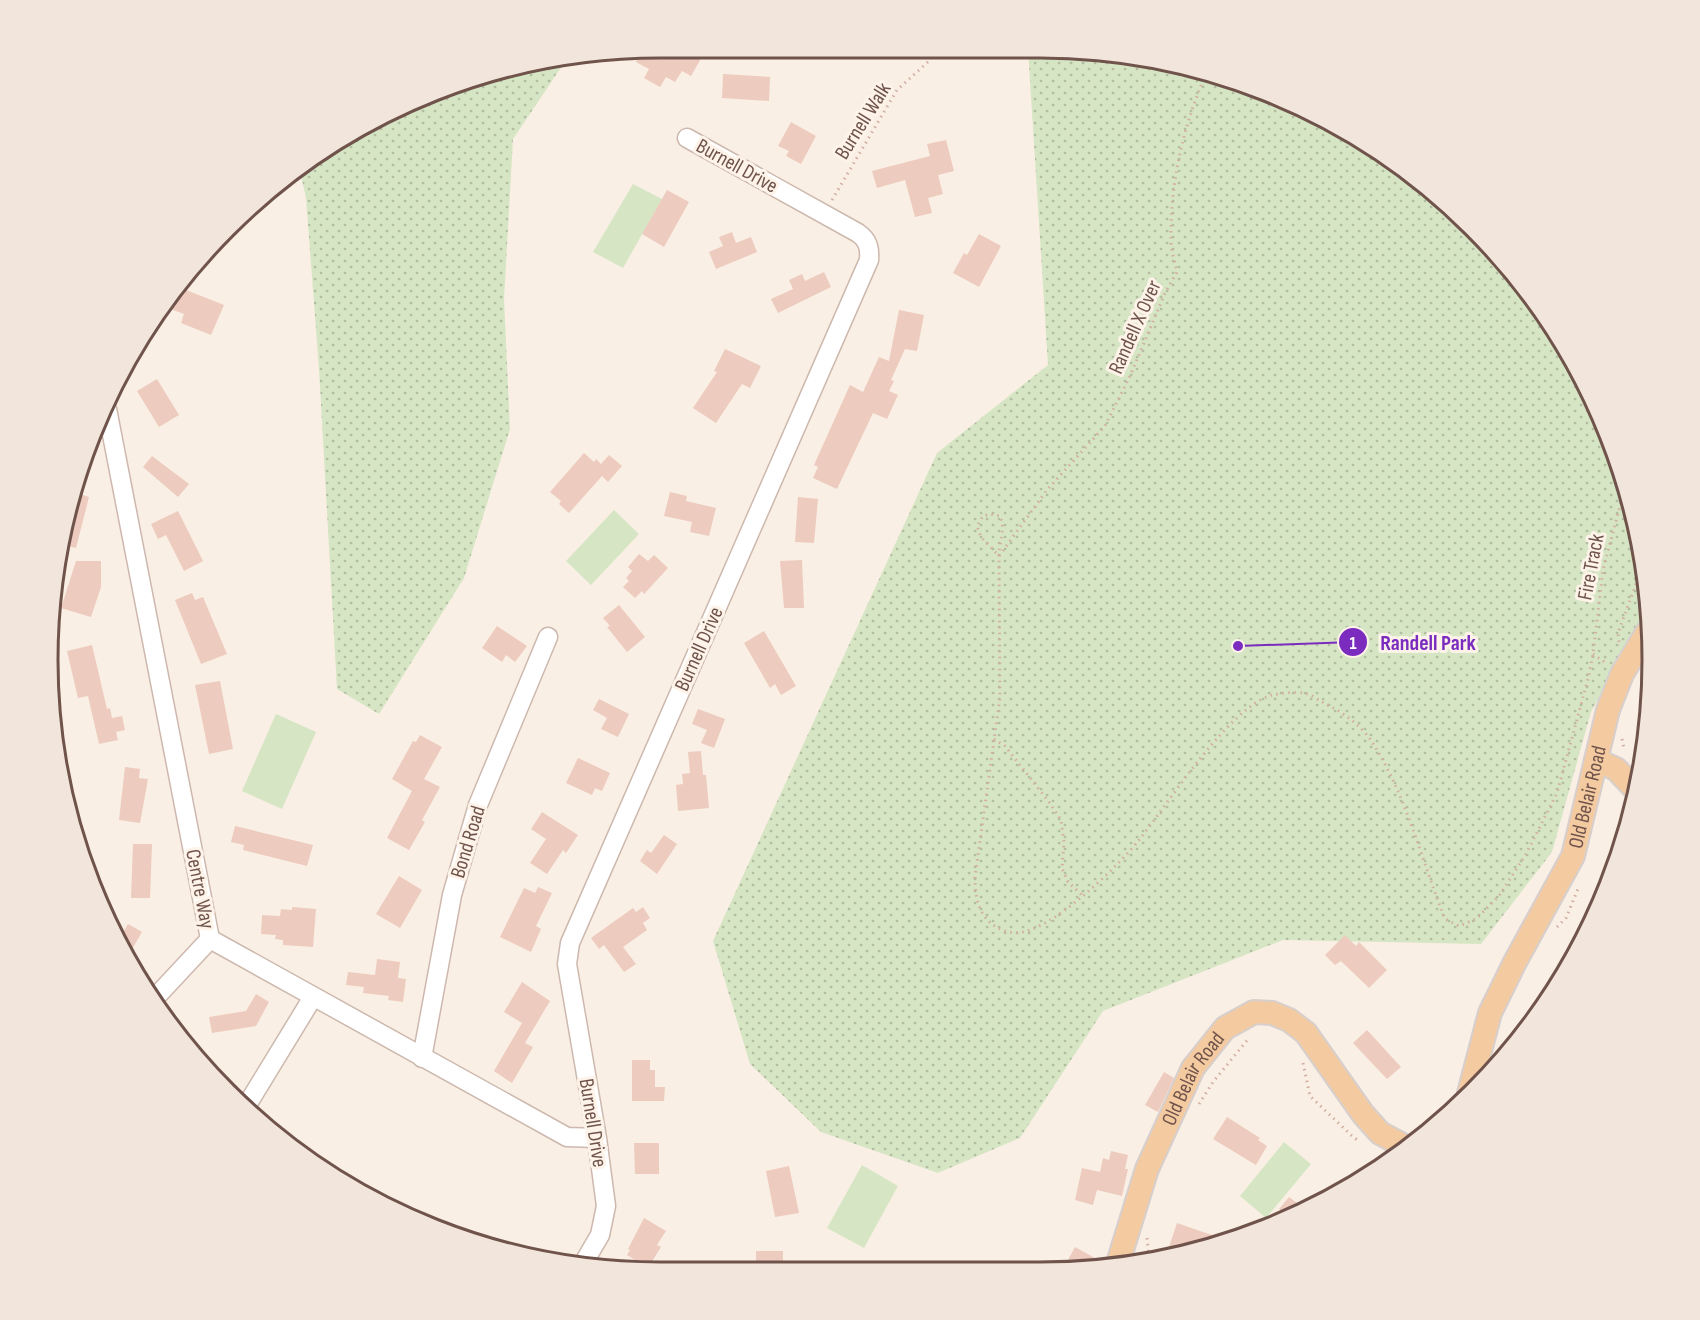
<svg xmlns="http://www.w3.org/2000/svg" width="1700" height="1320" font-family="'Sofia Sans Condensed',sans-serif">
<defs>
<pattern id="park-dots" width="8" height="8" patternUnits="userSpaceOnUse" patternTransform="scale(1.5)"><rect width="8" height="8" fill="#d6e6c4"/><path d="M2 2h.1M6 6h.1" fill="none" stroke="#b2bda1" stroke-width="1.8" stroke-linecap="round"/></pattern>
</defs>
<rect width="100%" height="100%" fill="#faefe4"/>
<path fill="#d6e6c4" d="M 633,184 L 662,199 L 623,268 L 593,252 Z
M 614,510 L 639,534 L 591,585 L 566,561 Z
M 276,714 L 316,732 L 282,809 L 242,791 Z
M 1284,1142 L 1311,1164 L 1266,1218 L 1240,1196 Z
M 862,1165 L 898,1186 L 864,1248 L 827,1228 Z"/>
<path fill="url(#park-dots)" d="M 1028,49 L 1080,49 L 1236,80 L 1311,111 L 1413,175 L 1500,257 L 1570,354 L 1619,463 L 1647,580 L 1648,609 L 1591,712 L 1552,852 L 1481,944 L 1283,940 L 1103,1011 L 1020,1138 L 938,1173 L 821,1132 L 750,1064 L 713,941 L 937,453 L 1048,365 Z
M 566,60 L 513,139 L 504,299 L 510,429 L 464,578 L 379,714 L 337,689 L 319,369 L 306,198 L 300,171 L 354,130 L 501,69 Z"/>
<path fill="#edcbbe" d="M 660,48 L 707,48 L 691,76 L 682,71 L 675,82 L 666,77 L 660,87 L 644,78 L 649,69 L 636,62 L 642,50 Z
M 723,74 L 770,77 L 769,101 L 722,98 Z
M 791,122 L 816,136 L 801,164 L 786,156 L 789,151 L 778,146 Z
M 946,140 L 954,171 L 938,175 L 943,194 L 928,198 L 932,213 L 915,217 L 905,180 L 877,188 L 872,171 L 930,156 L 927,144 Z
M 667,190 L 689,202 L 664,247 L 642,234 Z
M 732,232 L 736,243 L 751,237 L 757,252 L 716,269 L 709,252 L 723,246 L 719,237 Z
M 979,234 L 1001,246 L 979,287 L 953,273 L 964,253 L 967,255 Z
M 824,272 L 831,287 L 778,313 L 771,299 L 793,289 L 789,280 L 802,274 L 805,281 Z
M 181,288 L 224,305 L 211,335 L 181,323 L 184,314 L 168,308 Z
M 899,310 L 924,315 L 917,351 L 905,349 L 891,380 L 894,381 L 889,391 L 898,395 L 887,419 L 873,413 L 837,489 L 813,478 L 818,467 L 814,465 L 850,385 L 863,392 L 879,357 L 889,361 Z
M 725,349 L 761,366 L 750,388 L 742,384 L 716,423 L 693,408 L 717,372 L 714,371 Z
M 157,379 L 179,415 L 159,427 L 137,391 Z
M 584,453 L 594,462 L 596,459 L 601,464 L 609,455 L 622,466 L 608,482 L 602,476 L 569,513 L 559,504 L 561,501 L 550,492 Z
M 152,456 L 189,484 L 178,497 L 143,467 Z
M 73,492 L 89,497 L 76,548 L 63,545 L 69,502 Z
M 670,492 L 687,496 L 686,501 L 716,508 L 709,536 L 690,532 L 692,522 L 664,516 Z
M 798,497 L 818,499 L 814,543 L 795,542 Z
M 178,511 L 203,561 L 184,571 L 166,535 L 158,539 L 151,524 Z
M 639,554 L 648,561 L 654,555 L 668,568 L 644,594 L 642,591 L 635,598 L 623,587 L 629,581 L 626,578 L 632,571 L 628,567 Z
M 802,560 L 804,608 L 784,608 L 780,561 Z
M 76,561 L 101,561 L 101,587 L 91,617 L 61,608 Z
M 192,593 L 195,600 L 203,597 L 227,654 L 201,664 L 175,600 Z
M 619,605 L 645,637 L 627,652 L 607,627 L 610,626 L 603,618 Z
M 497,626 L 527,646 L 515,662 L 506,655 L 502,662 L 482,648 Z
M 764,631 L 796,686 L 781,695 L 775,684 L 770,688 L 744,643 Z
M 92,645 L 107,709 L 110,708 L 112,718 L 122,716 L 125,730 L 116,732 L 118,740 L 99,744 L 88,696 L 78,698 L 67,651 Z
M 220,681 L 233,749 L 209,754 L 195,685 Z
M 599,699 L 629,714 L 618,737 L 601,729 L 607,718 L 593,710 Z
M 698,709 L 725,719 L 714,748 L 701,743 L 707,730 L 692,724 Z
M 420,735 L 442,747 L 424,779 L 440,787 L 422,820 L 425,822 L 409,850 L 387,838 L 412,791 L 392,779 L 413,741 L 416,742 Z
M 701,751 L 703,775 L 706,775 L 709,808 L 678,811 L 676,785 L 683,784 L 682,774 L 690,773 L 688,752 Z
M 578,758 L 610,773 L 602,791 L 595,788 L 592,795 L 566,783 Z
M 125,767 L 140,769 L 139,778 L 148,779 L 140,823 L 119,820 Z
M 542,812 L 578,835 L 566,853 L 563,850 L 547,874 L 530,863 L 546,839 L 531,829 Z
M 235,826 L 313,845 L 307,866 L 243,850 L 244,845 L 231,842 Z
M 664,835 L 677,844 L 657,874 L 640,861 L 647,850 L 651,853 Z
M 133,844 L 152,844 L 150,898 L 131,898 Z
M 399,876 L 422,890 L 400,928 L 376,914 Z
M 538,887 L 552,893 L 536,926 L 541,929 L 531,952 L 500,937 L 524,888 L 535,893 Z
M 292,907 L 316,909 L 313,947 L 283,945 L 283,940 L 275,939 L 276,935 L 261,934 L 262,915 L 280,916 L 281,909 L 292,910 Z
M 643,907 L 650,918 L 643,923 L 647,930 L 623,947 L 636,964 L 624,972 L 604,945 L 599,949 L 591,938 L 633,908 L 636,912 Z
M 128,924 L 142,932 L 127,958 L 113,925 L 124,931 Z
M 1345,935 L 1356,946 L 1359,942 L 1387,970 L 1369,988 L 1341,961 L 1335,965 L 1325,955 Z
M 377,959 L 400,962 L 398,978 L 406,979 L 403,1002 L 388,1000 L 389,996 L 363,993 L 364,987 L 346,985 L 348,972 L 375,975 Z
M 522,982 L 550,1001 L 525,1043 L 533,1047 L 512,1083 L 494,1071 L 522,1023 L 504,1012 Z
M 256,994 L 269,1002 L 256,1026 L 212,1033 L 209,1017 L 246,1011 Z
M 1367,1030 L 1401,1067 L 1387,1079 L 1353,1043 Z
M 632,1060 L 650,1060 L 650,1070 L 655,1070 L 655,1087 L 665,1087 L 664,1101 L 632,1101 Z
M 1164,1072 L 1174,1078 L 1158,1112 L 1145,1105 Z
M 1227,1117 L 1260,1138 L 1258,1140 L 1267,1146 L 1256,1165 L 1213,1139 Z
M 634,1143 L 659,1143 L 659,1174 L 635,1174 Z
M 1111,1151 L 1128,1155 L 1125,1169 L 1128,1169 L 1122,1196 L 1097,1190 L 1093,1205 L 1075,1200 L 1082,1168 L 1100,1172 L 1103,1158 L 1109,1160 Z
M 789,1166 L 799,1213 L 775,1217 L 766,1171 Z
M 1289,1197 L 1305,1209 L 1288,1216 L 1279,1209 Z
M 644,1218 L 666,1231 L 657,1245 L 661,1247 L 648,1268 L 627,1255 L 630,1250 L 628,1249 Z
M 1177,1223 L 1200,1231 L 1230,1241 L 1167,1253 Z
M 1075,1247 L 1095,1258 L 1088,1269 L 1062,1271 Z
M 756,1251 L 783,1251 L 783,1272 L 756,1272 Z"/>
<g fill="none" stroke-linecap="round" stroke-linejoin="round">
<defs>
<path id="minor" d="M 107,409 L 210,939 L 567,1137 L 597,1138
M 154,999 L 210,939
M 422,1058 L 452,895 L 478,805 L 548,637
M 247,1105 L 313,997
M 583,1264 L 600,1235 L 606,1206 L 597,1138 L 567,964 L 570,943 L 869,260 C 870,248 868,240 858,233 L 687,138"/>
<g id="major">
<path d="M 1596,760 L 1616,769 L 1636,790"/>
<path id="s1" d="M 1469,1093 L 1490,1013 L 1515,962 L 1573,856 L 1608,710 L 1622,674 L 1648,631"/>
<path id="s2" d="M 1118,1263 L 1147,1169 L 1193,1068 L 1225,1028 L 1254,1012 L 1272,1013 L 1289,1020 L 1306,1033 L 1363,1114 L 1380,1133 L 1406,1147"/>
</g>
</defs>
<use href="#minor" stroke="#cdb8ae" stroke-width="21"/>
<use href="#major" stroke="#d7cfcd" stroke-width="26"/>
<path stroke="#d2aea1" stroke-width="3" stroke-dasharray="1.5 4.5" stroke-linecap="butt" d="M 1206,74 C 1183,126 1170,184 1171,241 C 1171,251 1175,262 1177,272 L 1165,293 L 1131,374 L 1105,426 L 1047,490 L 999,556 L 981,537 L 977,526 L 983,516 L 990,514 L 1000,516 C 1006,529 999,542 999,556 L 1000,697 L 975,877 C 975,901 980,922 1005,931 C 1023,937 1040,926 1055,917 C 1081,900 1119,865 1139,840 C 1169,803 1228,708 1272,695 C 1280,693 1296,692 1304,693 C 1311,694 1318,700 1324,703 C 1341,711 1359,724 1370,739 C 1406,793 1421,859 1445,919 L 1459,926 L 1476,919 L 1499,896 L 1526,854 L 1557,793 L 1588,679 L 1593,654 L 1603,570 L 1625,487
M 832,200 L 897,90 L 929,61 L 935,49
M 1619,642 L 1618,633 L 1643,565
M 1593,654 L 1606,663
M 1644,677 L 1650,671
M 994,739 L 1005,746 L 1049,802 L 1061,820 L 1064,842 L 1062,868 L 1068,882 L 1082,895
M 1622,739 L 1624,749
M 1557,927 L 1566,918 L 1578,889
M 1303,1063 L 1310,1096 L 1352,1136 L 1360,1142
M 1199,1104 L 1213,1082 L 1249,1038
M 1147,1238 L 1149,1257"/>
<use href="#minor" stroke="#fff" stroke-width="18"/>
<use href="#major" stroke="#f4cba1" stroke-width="22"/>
</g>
<g text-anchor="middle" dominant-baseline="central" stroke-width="6" stroke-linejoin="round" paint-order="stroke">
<g font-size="21" fill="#70544c" stroke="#fdf3e9">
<text transform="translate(863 121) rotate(-58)">Burnell Walk</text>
<text transform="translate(737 166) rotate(29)">Burnell Drive</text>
<text transform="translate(1135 327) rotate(-66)">Randell X Over</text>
<text transform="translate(1591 567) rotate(-79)">Fire Track</text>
<text transform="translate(699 649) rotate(-66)">Burnell Drive</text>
<text stroke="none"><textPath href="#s1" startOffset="321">Old Belair Road</textPath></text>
<text transform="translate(468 842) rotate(-73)">Bond Road</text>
<text transform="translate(200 889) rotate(79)">Centre Way</text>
<text stroke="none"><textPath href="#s2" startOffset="200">Old Belair Road</textPath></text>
<text transform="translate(593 1123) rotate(81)">Burnell Drive</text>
</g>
</g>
<path d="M0 0H1700V1320H0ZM660 58H1040A602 602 0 0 1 1642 660V660A602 602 0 0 1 1040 1262H660A602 602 0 0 1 58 660V660A602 602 0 0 1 660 58Z" fill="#f2e6dc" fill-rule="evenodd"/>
<path fill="none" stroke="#70544c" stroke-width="3" d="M660 58H1040A602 602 0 0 1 1642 660V660A602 602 0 0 1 1040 1262H660A602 602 0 0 1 58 660V660A602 602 0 0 1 660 58Z"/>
<path fill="none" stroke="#7b2cbf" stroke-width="2" d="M1238 646L1353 642"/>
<g fill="#7b2cbf" stroke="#fdf3e9" stroke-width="2">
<circle cx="1238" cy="646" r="6"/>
<circle cx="1353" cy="642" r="15"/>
</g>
<g font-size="18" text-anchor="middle" font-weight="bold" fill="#fff">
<text x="1353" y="649">1</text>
</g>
<g font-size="22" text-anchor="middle" font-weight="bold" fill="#7b2cbf" stroke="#fdf3e9" stroke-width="6" stroke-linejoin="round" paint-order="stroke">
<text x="1428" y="650">Randell Park</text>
</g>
</svg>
